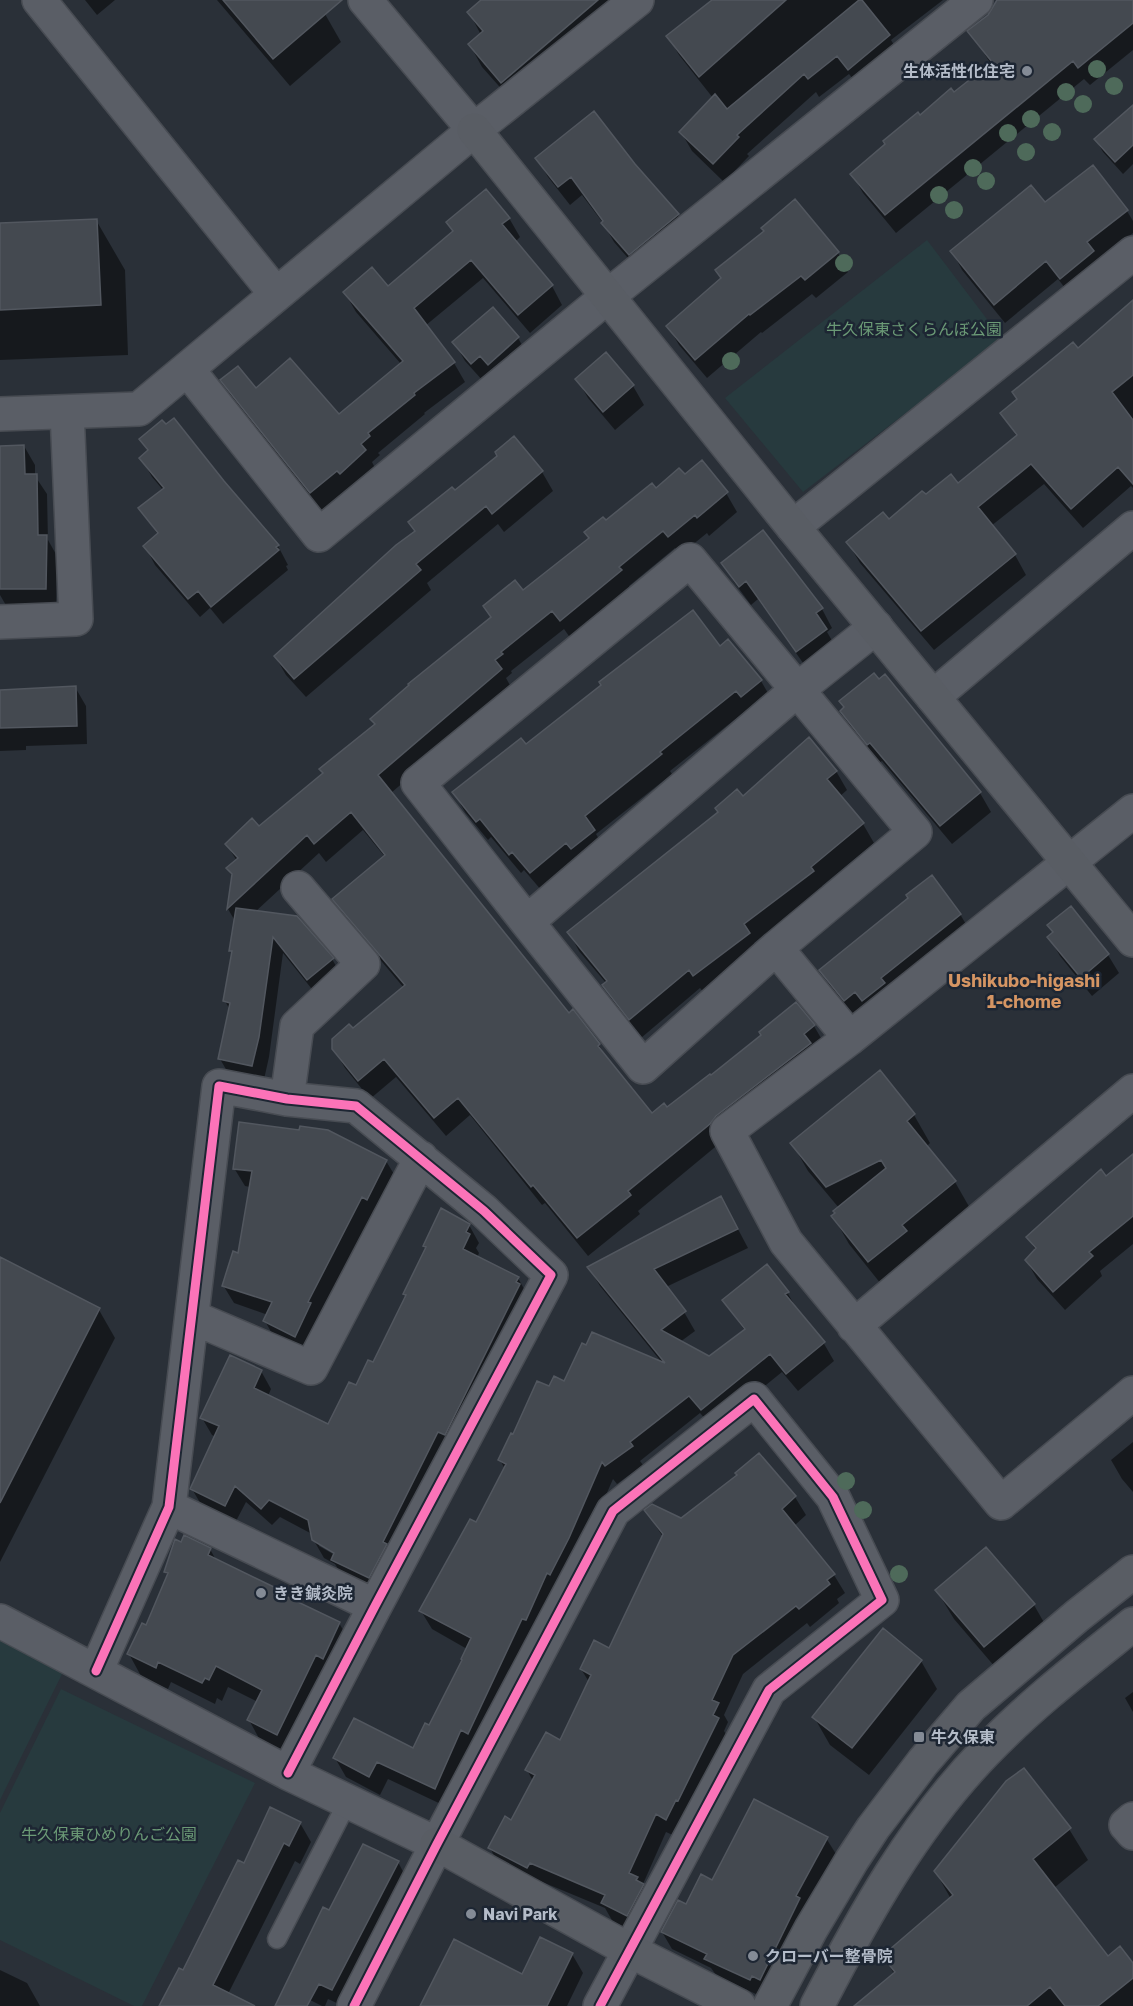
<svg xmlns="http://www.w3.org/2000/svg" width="1133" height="2006" font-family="'Golos Text','Noto Sans JP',sans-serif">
<rect width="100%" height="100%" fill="#2a3038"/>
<path fill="#273a3e" d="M 927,240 L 1002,339 L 803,492 L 725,398 Z
M 0,1633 L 64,1670 L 0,1800 Z
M 61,1689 L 255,1783 L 142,2006 L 134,2006 L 0,1940 L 0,1813 Z"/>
<path fill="#0007" fill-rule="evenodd" d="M 85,0 L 115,0 L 97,15 Z
M 217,0 L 313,0 L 325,14 L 341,42 L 290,86 Z
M 483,0 L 627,0 L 515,104 L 482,67 L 470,45 L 481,35 L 469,12 Z
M 714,0 L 943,0 L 891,40 L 900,55 L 860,88 L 849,74 L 819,97 L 816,92 L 747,154 L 749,156 L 724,182 L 692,151 L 681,132 L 713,98 L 679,55 L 668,36 Z
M 1013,0 L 1129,0 L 1133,5 L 1133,50 L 1090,85 L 1084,79 L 896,233 L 863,193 L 852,174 L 920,117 L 954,94 L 991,64 L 972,35 Z
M 1133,108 L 1133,164 L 1123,174 L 1103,152 L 1096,140 Z
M 537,158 L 634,165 L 678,215 L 689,234 L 641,273 L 614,242 L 603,223 L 582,195 L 570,205 L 548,177 Z
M 1045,204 L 1127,211 L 1133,221 L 1133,233 L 1098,261 L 1072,297 L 1058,279 L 1005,323 L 962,270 L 952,251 Z
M 509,218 L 520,237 L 515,242 L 552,286 L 562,305 L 530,333 L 483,278 L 425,326 L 454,363 L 465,382 L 424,413 L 425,414 L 378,453 L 380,455 L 372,462 L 376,470 L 351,492 L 349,489 L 322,511 L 233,400 L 222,381 L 338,416 L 401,364 L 356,312 L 345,293 L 387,288 L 454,232 L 448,223 Z
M 96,220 L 125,270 L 128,355 L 0,360 L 0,224 Z
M 838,253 L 848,272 L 816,298 L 812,294 L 762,333 L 761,332 L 707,378 L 679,345 L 668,326 Z
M 1133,301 L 1133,488 L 1131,486 L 1083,528 L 1044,484 L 991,526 L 1015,555 L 1026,575 L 934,650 L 860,563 L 848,543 L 888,521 L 925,497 L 957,485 L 1017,437 L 1002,414 Z
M 493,309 L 518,338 L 529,357 L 483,381 L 465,361 L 454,342 Z
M 606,355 L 633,386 L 644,405 L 615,430 L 588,398 L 577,379 Z
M 514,438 L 542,472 L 553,491 L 504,532 L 498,524 L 427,583 L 431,590 L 306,697 L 286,675 L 275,656 L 416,533 L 410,523 L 455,492 L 499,456 Z
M 141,439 L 223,482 L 278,546 L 288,565 L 286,566 L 288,570 L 223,624 L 210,608 L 200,617 L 155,565 L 145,546 L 158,535 L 140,508 L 163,490 L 152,477 L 141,458 L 148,452 Z
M 24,446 L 35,465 L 35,476 L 47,494 L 48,540 L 57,556 L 56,608 L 7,607 L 0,595 L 0,447 Z
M 684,476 L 726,493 L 737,512 L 709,536 L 707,533 L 680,555 L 675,548 L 629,586 L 632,590 L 571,639 L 564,629 L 511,671 L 512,673 L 506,678 L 512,689 L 391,793 L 569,1015 L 599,1045 L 609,1062 L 652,1116 L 667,1109 L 814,1026 L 825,1045 L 720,1143 L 638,1211 L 640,1214 L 588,1256 L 545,1203 L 542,1205 L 470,1115 L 446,1136 L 396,1077 L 370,1099 L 345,1068 L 333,1048 L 404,988 L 345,918 L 334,899 L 385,857 L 363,830 L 326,862 L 319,853 L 255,912 L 332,959 L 343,978 L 319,998 L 283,953 L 269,1057 L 263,1084 L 231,1078 L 220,1059 L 230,1010 L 225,1001 L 233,953 L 231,950 L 235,921 L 228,909 L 233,877 L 228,869 L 237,861 L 226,844 L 259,828 L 324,774 L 376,725 L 372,719 L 522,592 L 590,539 L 606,522 L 656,490 Z
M 723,564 L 822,609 L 832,628 L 827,632 L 837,649 L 808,670 L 758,599 L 751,605 L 734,582 Z
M 720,648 L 761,681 L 772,700 L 753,715 L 748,709 L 670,771 L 672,774 L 596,834 L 605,850 L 542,891 L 524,870 L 521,873 L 491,837 L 488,840 L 465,812 L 454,793 L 525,746 Z
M 885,677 L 980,793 L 991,812 L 952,844 L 882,761 L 879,763 L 852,731 L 842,712 Z
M 75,687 L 86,706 L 87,744 L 26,746 L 26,750 L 0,751 L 0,691 Z
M 836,771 L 847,790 L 839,797 L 863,824 L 874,843 L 822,886 L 824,890 L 754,943 L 760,952 L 705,994 L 700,988 L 641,1038 L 614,1004 L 604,986 L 606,983 L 579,951 L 569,932 L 743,798 Z
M 960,914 L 971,933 L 856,1019 L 832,990 L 821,971 Z
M 1049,925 L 1108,955 L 1119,973 L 1092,996 L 1060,956 L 1049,937 L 1054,933 Z
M 880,1072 L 914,1115 L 930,1143 L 926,1147 L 955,1182 L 971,1210 L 885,1289 L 849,1244 L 833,1216 L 839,1208 L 808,1171 L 792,1143 Z
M 1133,1156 L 1133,1244 L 1100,1271 L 1102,1276 L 1065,1310 L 1037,1279 L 1026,1260 L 1036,1251 L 1028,1238 Z
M 386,1161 L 397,1179 L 378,1217 L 372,1214 L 318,1319 L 320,1323 L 305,1354 L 275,1339 L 265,1321 L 268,1315 L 234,1303 L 223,1285 L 239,1255 L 250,1187 L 245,1186 L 234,1168 Z
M 731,1216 L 748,1248 L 666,1287 L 684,1312 L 695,1331 L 680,1342 L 709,1358 L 745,1331 L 724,1301 L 787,1292 L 798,1311 L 823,1342 L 834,1361 L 798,1391 L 782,1372 L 713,1428 L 700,1413 L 640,1461 L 643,1465 L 617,1484 L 613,1479 L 579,1557 L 445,1806 L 388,1779 L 380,1795 L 346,1777 L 335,1758 L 414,1750 L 430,1727 L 463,1661 L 467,1649 L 432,1629 L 421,1611 L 477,1524 L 505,1469 L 500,1460 L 513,1436 L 549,1388 L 565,1383 L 663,1364 L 600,1286 L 589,1268 Z
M 469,1225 L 479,1243 L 476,1248 L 479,1253 L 477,1258 L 518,1278 L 528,1296 L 379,1595 L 343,1577 L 335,1564 L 324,1558 L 313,1539 L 312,1534 L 280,1517 L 272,1525 L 246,1502 L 235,1523 L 202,1506 L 192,1489 L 216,1437 L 212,1435 L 202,1418 L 261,1371 L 271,1389 L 268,1396 L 329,1426 L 373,1364 L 407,1297 L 405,1294 L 427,1250 L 425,1246 ZM 319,1542 L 342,1555 L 340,1558 L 319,1546 Z
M 0,1258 L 99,1310 L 115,1338 L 0,1562 Z
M 1133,1442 L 1133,1492 L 1122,1479 L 1111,1460 Z
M 759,1455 L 795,1497 L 806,1515 L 794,1526 L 834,1575 L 845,1593 L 837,1599 L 839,1603 L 810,1627 L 807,1623 L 743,1674 L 724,1715 L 728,1722 L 724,1731 L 728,1738 L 677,1837 L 666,1832 L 643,1884 L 654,1903 L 638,1933 L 613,1922 L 605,1908 L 540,1881 L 538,1886 L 500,1867 L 490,1848 L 511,1822 L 533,1781 L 527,1770 L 561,1742 L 589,1682 L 581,1669 L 610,1650 L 663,1537 L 646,1511 L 681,1520 L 738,1475 Z
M 210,1549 L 217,1562 L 277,1590 L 280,1595 L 339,1623 L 352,1645 L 289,1756 L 261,1742 L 249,1720 L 258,1702 L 228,1687 L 222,1701 L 217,1698 L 215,1704 L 171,1682 L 168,1689 L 141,1676 L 129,1654 L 146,1627 L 168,1576 L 165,1571 Z
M 937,1591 L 1034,1605 L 1050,1633 L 1001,1674 L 954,1619 Z
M 921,1661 L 937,1689 L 869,1775 L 830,1745 L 814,1717 Z
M 1133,1692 L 1133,1712 L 1125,1698 Z
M 300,1823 L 311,1842 L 300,1864 L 295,1861 L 228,1994 L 252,2006 L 164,2006 L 244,1865 Z
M 1069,1829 L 1088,1860 L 1054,1888 L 1108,1958 L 1133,1965 L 1133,2006 L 856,2006 L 894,1974 L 884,1956 L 951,1899 L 935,1871 Z
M 826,1838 L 836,1854 L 760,1996 L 716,1975 L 711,1968 L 672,1949 L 662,1932 L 687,1906 Z
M 398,1862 L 407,1879 L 341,2005 L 328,1999 L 325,2006 L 322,2006 L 300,1995 L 330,1912 Z
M 572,1954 L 583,1973 L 567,2006 L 421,2006 L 523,1976 Z
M 0,1970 L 27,1983 L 40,2006 L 0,2006 Z"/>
<path fill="#444950" stroke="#52575f" stroke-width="1.5" d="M 223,0 L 342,0 L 273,59 Z
M 481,0 L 598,0 L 501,83 L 468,44 L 483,31 L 467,12 Z
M 712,0 L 786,0 L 699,77 L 666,36 Z
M 859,0 L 862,0 L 890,35 L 848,70 L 837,56 L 808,79 L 804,74 L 737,135 L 739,137 L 713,164 L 679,132 L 715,94 L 727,109 Z
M 997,0 L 1133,0 L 1133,23 L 1078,68 L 1073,61 L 885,215 L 850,174 L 885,144 L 883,141 L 918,112 L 920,115 L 951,88 L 954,92 L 992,62 L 967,31 L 988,15 Z
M 1133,105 L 1133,145 L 1115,162 L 1094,139 Z
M 594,111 L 635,164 L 679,214 L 629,255 L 601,223 L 603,221 L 571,177 L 558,187 L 535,158 Z
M 1093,165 L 1128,210 L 1087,242 L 1094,251 L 1060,279 L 1046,261 L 994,305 L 950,251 L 1031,185 L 1045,202 Z
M 486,189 L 510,218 L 502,224 L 553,285 L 518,315 L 471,260 L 414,308 L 455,362 L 414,393 L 415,395 L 368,433 L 370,436 L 361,444 L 366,450 L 340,474 L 337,471 L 310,493 L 220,380 L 238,366 L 256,388 L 290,358 L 339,414 L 403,361 L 343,292 L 372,267 L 388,286 L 453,231 L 446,222 Z
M 795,199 L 839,252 L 805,280 L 801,276 L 750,315 L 749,314 L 695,360 L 666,326 L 721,278 L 715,270 L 764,231 L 761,228 Z
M 97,219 L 101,305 L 0,310 L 0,223 Z
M 1133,300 L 1133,375 L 1112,392 L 1133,420 L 1133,484 L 1118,467 L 1071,509 L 1031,464 L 978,507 L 1016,554 L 921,631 L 846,542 L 883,512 L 889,519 L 922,491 L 926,494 L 951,474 L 958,483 L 1017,435 L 1000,413 L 1017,399 L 1012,392 L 1073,342 L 1078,348 Z
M 493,307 L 519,337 L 488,365 L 480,356 L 471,364 L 452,342 Z
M 606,352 L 634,385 L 603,412 L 575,379 Z
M 174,418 L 224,481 L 279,545 L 276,547 L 279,550 L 211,607 L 198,591 L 188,599 L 143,546 L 158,533 L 138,508 L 164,488 L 139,458 L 148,450 L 139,439 L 162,420 L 166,424 Z
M 514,436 L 543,471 L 492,514 L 486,506 L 416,564 L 421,570 L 294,679 L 274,656 L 396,545 L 415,531 L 408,522 L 452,487 L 455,490 L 497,456 L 495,452 Z
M 24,445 L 25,474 L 37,474 L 38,535 L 47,535 L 46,589 L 0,589 L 0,446 Z
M 702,460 L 728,492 L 697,518 L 695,515 L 668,537 L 663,531 L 619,567 L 622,570 L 560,621 L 552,611 L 501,652 L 503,654 L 495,660 L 502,669 L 378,775 L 569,1013 L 573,1009 L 600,1044 L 598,1046 L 652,1113 L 664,1103 L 667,1107 L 710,1074 L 711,1075 L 761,1035 L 759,1032 L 796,1002 L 815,1025 L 804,1034 L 811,1043 L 716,1116 L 710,1124 L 693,1138 L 628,1191 L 631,1195 L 577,1238 L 533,1185 L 531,1187 L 458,1098 L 434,1118 L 384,1059 L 358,1081 L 332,1049 L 332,1039 L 349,1024 L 353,1028 L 405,985 L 332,899 L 385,855 L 351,812 L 314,844 L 307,835 L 227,909 L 232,874 L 226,868 L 238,858 L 225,844 L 252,818 L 259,826 L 323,773 L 319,769 L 375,724 L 370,719 L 409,685 L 408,684 L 491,617 L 483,606 L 515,580 L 523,590 L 589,538 L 584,532 L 603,517 L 606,520 L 652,483 L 656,488 L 679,468 L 685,474 Z
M 763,530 L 823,608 L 816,613 L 827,629 L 796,652 L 746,581 L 739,587 L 721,563 Z
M 693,610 L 720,646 L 728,639 L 762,680 L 741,697 L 736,691 L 660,752 L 662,754 L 585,816 L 595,830 L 571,849 L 566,843 L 530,873 L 512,852 L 509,855 L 480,819 L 476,822 L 452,792 L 521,738 L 526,744 L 601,685 L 599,682 Z
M 874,673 L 879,679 L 885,674 L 981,792 L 940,826 L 870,743 L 867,745 L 840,711 L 844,707 L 839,701 Z
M 76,686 L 77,726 L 0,728 L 0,690 Z
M 809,737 L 837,771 L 827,779 L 864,823 L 811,867 L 814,871 L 744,924 L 750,933 L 693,976 L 689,970 L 629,1020 L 602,985 L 607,981 L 567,932 L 718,812 L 715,808 L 737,789 L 743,796 Z
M 932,875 L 961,914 L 881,978 L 885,983 L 862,1001 L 855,992 L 844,1001 L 819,970 L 908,898 L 906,895 Z
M 1071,906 L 1109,954 L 1081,978 L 1047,937 L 1053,932 L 1047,925 Z
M 236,908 L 297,916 L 334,958 L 307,980 L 273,937 L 259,1037 L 252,1066 L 218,1059 L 230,1003 L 223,1001 L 232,951 L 229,951 Z
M 880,1070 L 915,1114 L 907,1121 L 956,1181 L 902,1225 L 907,1231 L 868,1262 L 831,1216 L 835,1213 L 833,1211 L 886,1168 L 881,1160 L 826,1187 L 790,1143 Z
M 239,1122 L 299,1130 L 300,1126 L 328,1130 L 387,1160 L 367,1200 L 362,1197 L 308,1302 L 311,1303 L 295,1337 L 263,1321 L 272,1302 L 222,1286 L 233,1251 L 238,1253 L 252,1171 L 233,1169 Z
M 1133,1154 L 1133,1216 L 1089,1252 L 1093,1256 L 1053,1292 L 1025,1260 L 1036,1248 L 1026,1237 L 1101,1169 L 1106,1176 Z
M 721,1196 L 738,1229 L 654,1269 L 686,1311 L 661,1330 L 709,1356 L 745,1329 L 722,1300 L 767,1264 L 789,1292 L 785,1294 L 825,1342 L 786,1374 L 770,1354 L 701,1410 L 689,1396 L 630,1442 L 633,1446 L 605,1466 L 602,1462 L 569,1538 L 550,1575 L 547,1573 L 526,1620 L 522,1619 L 468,1734 L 461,1730 L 435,1789 L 377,1762 L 369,1777 L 333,1758 L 354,1718 L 413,1748 L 425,1723 L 429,1725 L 462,1660 L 461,1659 L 471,1638 L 419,1611 L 470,1519 L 476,1522 L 506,1464 L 498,1460 L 511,1433 L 513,1434 L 537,1381 L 549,1386 L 554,1376 L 564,1381 L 582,1343 L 586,1345 L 592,1332 L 665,1363 L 587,1267 Z
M 441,1208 L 470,1224 L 466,1232 L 470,1234 L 463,1249 L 519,1277 L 516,1282 L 520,1284 L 445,1435 L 438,1432 L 383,1542 L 387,1544 L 369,1578 L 331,1560 L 334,1553 L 312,1540 L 308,1520 L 269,1500 L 261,1509 L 235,1486 L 225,1506 L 190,1489 L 219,1426 L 200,1418 L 230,1355 L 262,1370 L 254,1388 L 328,1424 L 349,1382 L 356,1385 L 368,1360 L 373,1362 L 406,1295 L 403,1294 L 426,1247 L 423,1246 Z
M 0,1257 L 100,1308 L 0,1503 Z
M 759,1453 L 796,1496 L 782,1509 L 835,1574 L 827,1580 L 830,1584 L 799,1609 L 796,1606 L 733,1655 L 712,1700 L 719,1703 L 713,1715 L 719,1718 L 678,1801 L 676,1800 L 666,1820 L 656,1814 L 629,1873 L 638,1877 L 636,1880 L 644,1884 L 627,1916 L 601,1903 L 605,1895 L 530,1863 L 527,1868 L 488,1848 L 505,1816 L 511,1820 L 535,1775 L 525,1770 L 546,1732 L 560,1740 L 591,1675 L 580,1669 L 594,1640 L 609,1648 L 663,1534 L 644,1510 L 652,1504 L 681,1518 L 737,1475 L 735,1473 Z
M 184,1535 L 211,1548 L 208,1555 L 278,1589 L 277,1592 L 340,1622 L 323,1659 L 316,1655 L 277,1735 L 247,1720 L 262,1690 L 216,1666 L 209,1680 L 205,1678 L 202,1683 L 158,1662 L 156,1668 L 127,1654 L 142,1623 L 146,1625 L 168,1573 L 164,1572 L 175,1539 L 181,1542 Z
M 986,1547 L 1035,1604 L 984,1647 L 935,1590 Z
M 883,1628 L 922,1660 L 852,1748 L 812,1717 Z
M 1024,1768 L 1071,1828 L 1033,1859 L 1108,1956 L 1120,1946 L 1133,1963 L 1133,1978 L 1098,2006 L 1065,2006 L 1050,1987 L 1027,2006 L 854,2006 L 895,1972 L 882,1956 L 953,1895 L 934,1871 L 1006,1781 Z
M 754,1799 L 828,1837 L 796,1896 L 800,1898 L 760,1980 L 752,1976 L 750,1980 L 704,1959 L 707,1954 L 661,1932 L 678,1900 L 686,1904 L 701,1874 L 712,1880 Z
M 270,1807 L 301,1822 L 289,1846 L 284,1843 L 213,1985 L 255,2006 L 159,2006 L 179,1968 L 183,1970 L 238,1860 L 244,1863 Z
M 363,1844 L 399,1861 L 332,1990 L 319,1984 L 307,2006 L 275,2006 L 323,1907 L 329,1910 Z
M 540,1937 L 573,1953 L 547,2006 L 420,2006 L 454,1939 L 522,1974 Z"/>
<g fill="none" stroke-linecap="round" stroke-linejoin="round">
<defs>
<path id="lane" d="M 277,1939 L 348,1801"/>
<path id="street" d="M 39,0 L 276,294
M 365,0 L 474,130
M 188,370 L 319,535 L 608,296 L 976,0
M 0,414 L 139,409 L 474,130 L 637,0
M 793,527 L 1133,253
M 690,560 L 915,832 L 776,948 L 643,1067 L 527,922 L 418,783 Z
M 0,622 L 76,619 L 67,412
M 933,697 L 1133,528
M 1133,811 L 850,1038 L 727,1131 L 786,1242 L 1001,1503 L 1133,1393
M 527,922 L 797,690 L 876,627
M 776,948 L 850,1038
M 287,1099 L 297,1026 L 363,964 L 298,888
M 192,1317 L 311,1368 L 421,1158
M 854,1326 L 1133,1091
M 169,1507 L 375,1606
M 0,1621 L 288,1773 L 437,1844
M 96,1671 L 169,1507 L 219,1086 L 287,1099 L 356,1106 L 484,1211 L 551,1275 L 375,1606 L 288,1773
M 1133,1819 L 1126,1825 L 1133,1833
M 354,2006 L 437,1844 L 613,1511 L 754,1399 L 833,1497 L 882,1600 L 769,1690 L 600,2006"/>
<path id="secondary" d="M 474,130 L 793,527 L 1133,940
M 437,1844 L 629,1950 L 739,2006
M 770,2006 L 811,1929 L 852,1860 L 873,1828 L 923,1762 L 971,1706 L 1077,1616 L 1133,1572
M 817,2006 C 863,1917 914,1825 985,1752 C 1030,1705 1082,1665 1133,1624"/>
</defs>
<use href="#lane" stroke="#484c53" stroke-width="21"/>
<use href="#street" stroke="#484c53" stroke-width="36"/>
<use href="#secondary" stroke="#484c53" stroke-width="36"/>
<use href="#lane" stroke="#5a5e66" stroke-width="18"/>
<use href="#street" stroke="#5a5e66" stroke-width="33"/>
<use href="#secondary" stroke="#595d64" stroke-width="33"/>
<defs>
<path id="cycleway" d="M 96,1671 L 169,1507 L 219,1086 L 287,1099 L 356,1106 L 484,1211 L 551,1275 L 375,1606 L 288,1773
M 354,2006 L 437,1844 L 613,1511 L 754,1399 L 833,1497 L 882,1600 L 769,1690 L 600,2006"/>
</defs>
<use href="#cycleway" stroke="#1d2633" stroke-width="13"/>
<use href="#cycleway" stroke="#fb73b8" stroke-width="9"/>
</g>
<g fill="#4e6a5a">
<circle cx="1097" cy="69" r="9"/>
<circle cx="1114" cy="86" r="9"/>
<circle cx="1066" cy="92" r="9"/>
<circle cx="1083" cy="104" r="9"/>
<circle cx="1031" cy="119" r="9"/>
<circle cx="1052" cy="132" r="9"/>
<circle cx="1008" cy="133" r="9"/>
<circle cx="1026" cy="152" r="9"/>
<circle cx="973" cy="168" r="9"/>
<circle cx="986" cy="181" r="9"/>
<circle cx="939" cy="195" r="9"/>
<circle cx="954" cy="210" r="9"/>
<circle cx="844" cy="263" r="9"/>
<circle cx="731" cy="361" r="9"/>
<circle cx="846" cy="1481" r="9"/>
<circle cx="863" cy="1510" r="9"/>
<circle cx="899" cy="1574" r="9"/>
</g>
<g fill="#848b96" stroke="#1d2633" stroke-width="2">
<circle cx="1027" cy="71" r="6"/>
<circle cx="261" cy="1593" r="6"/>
<rect x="913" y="1731" width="12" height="12" rx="3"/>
<circle cx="471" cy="1914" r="6"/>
<circle cx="753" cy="1956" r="6"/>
</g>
<g text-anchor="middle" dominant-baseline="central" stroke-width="5" stroke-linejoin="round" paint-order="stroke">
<g font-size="16" font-weight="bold" fill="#b4bcc9" stroke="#1d2633" text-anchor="start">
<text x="1015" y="71" text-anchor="end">生体活性化住宅</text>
<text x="273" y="1593">きき鍼灸院</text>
<text x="931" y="1737">牛久保東</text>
<text x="483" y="1914">Navi Park</text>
<text x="765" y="1956">クローバー整骨院</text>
</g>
<g font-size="16" fill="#6b9a76" stroke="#1d2633">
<text x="914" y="329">牛久保東さくらんぼ公園</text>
<text x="109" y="1834">牛久保東ひめりんご公園</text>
</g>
<g font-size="18" font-weight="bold" fill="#d59563" stroke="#1d2633">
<text x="1024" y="980">Ushikubo-higashi<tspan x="1024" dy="21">1-chome</tspan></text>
</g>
</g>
</svg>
